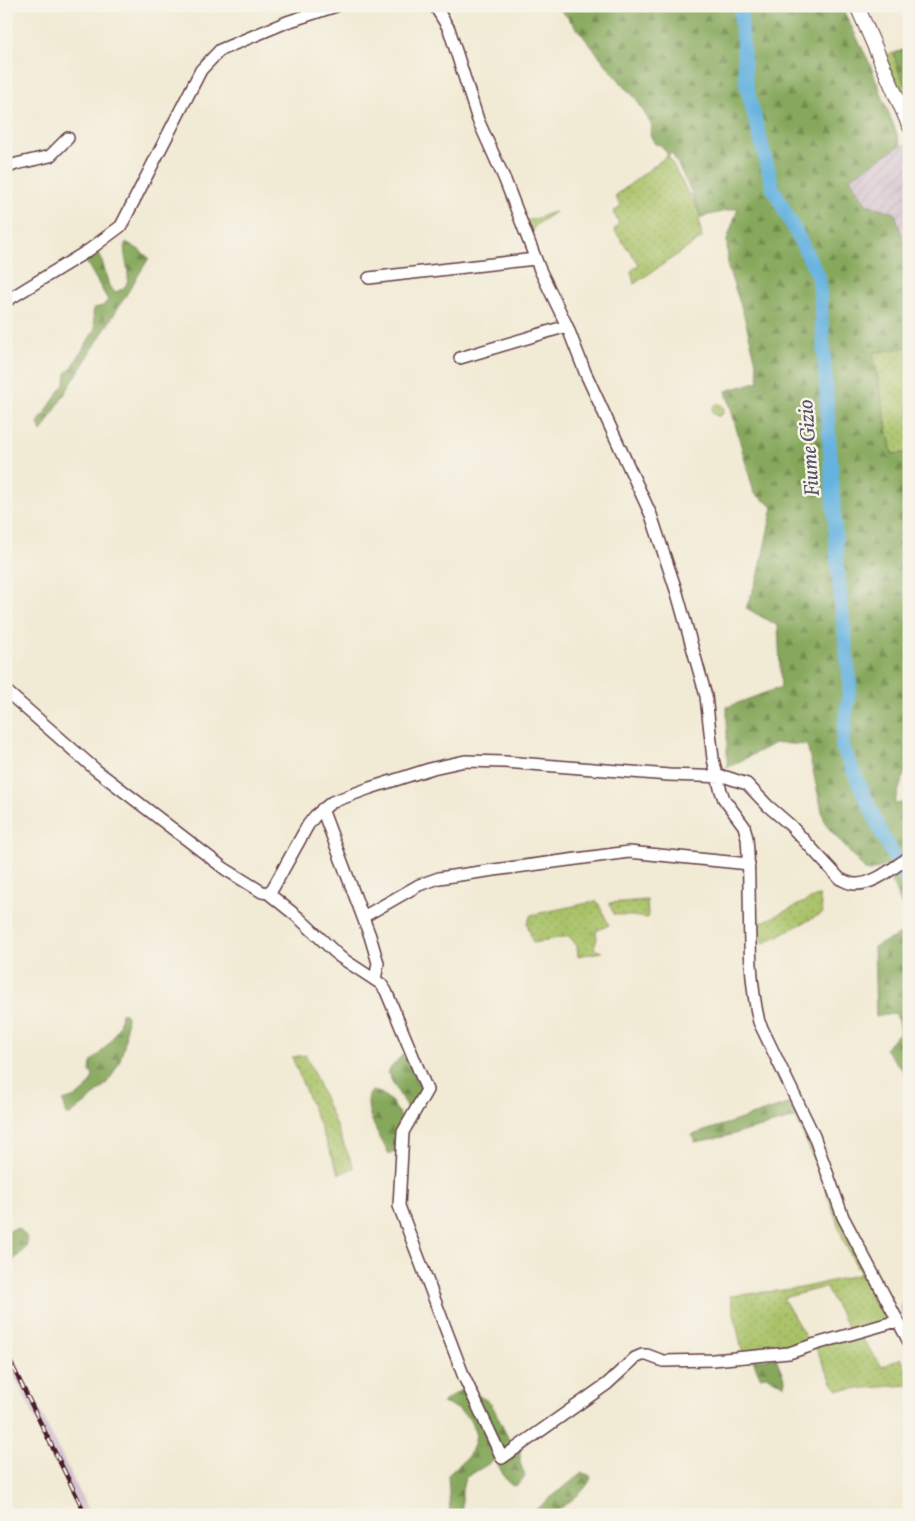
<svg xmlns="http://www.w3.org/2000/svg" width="915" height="1521" font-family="Vollkorn,serif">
<defs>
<pattern id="industrial-furrows" width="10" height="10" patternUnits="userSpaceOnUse" patternTransform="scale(1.25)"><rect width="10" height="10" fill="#d0bdce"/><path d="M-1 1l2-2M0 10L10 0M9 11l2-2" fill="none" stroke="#b4a2b1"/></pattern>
<pattern id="grass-dots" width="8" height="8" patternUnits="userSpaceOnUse" patternTransform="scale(1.25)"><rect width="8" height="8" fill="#a9c268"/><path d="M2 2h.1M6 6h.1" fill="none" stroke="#93a65a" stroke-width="1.8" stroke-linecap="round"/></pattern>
<pattern id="forest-firs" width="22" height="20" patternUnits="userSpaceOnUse" patternTransform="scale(1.25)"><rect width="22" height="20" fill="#86a85c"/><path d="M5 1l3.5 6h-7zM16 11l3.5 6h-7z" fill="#70884c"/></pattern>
</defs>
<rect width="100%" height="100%" fill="#f7f3e8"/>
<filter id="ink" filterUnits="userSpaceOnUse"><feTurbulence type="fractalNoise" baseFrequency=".02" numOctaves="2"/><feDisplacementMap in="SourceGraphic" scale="10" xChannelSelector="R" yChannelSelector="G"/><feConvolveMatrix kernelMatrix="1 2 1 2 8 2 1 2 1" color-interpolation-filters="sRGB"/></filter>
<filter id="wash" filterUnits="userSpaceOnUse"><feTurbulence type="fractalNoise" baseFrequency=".0096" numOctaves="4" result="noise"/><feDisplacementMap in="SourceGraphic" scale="20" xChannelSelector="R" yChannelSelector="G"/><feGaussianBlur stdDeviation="1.12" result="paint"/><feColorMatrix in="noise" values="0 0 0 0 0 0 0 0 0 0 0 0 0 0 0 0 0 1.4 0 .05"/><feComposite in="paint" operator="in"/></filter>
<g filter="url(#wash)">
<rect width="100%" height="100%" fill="#f1ead4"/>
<path fill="url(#industrial-furrows)" d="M 909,143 L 909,259 L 895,213 L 866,204 L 850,178 L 901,145 Z"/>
<path fill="#d0bdce" d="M 6,1344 L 16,1363 L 91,1515 L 83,1515 L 9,1366 L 6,1360 Z"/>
<path fill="url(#grass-dots)" stroke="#7a704a" d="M 894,53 L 898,70 L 909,91 L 909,110 L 884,56 Z
M 668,155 L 689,195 L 691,194 L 701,218 L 699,221 L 702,238 L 634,284 L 631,271 L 639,264 L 614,230 L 619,223 L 613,212 L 621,207 L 615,196 Z
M 555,212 L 536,225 L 532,231 L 533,240 L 525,220 C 536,221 544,214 555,212 Z
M 909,347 L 909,453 L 892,454 L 873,353 Z
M712 410a6 6 0 1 1 12 0a6 6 0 1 1-12 0Z
M 819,895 L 823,913 L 764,943 L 757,932 L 756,925 Z
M 647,900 L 648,918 L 613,914 L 610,903 Z
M 597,901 L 609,925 L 596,931 L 597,939 L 594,947 L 596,950 L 602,952 L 578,956 L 577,946 L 569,936 L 533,943 L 527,923 L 531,915 Z
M 306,1055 L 354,1168 L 339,1174 L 292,1057 Z
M 791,1103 L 796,1103 L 848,1237 L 865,1273 L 892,1318 L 850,1331 L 825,1287 L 783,1298 L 809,1343 L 794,1348 L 743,1355 L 730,1296 L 801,1288 L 861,1274 L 844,1242 L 821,1176 L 796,1118 Z
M 909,1295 L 909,1322 C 899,1314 899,1303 909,1295 Z
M 859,1334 L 882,1367 L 901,1358 L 909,1375 L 909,1385 L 838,1390 L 833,1384 L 815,1346 Z"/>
<path fill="url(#forest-firs)" stroke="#686444" d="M 556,6 L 841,6 L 869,62 L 901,145 L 850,178 L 866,204 L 895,213 L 909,259 L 909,347 L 873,353 L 892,454 L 909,453 L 909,760 L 894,804 L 909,802 L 909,847 L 902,853 L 909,864 L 909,923 L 885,866 L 867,872 L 825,824 L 807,745 L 775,743 L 727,768 L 727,707 L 781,687 L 778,626 L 746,608 L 758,577 L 773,507 L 754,493 L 726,391 L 759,381 L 756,362 L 743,312 L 728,268 L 727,240 L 738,208 L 701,217 L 693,195 L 672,153 L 668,155 L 661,145 L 655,144 L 650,135 L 652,126 L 635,97 L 628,91 L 569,19 Z
M 909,48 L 909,91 L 898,70 L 894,53 Z
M 126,242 L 138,249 L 149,258 L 41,432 L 38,423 L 65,383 L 66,373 L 71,369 L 95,329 L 93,314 L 94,308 L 103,306 L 108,300 L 84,258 L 97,249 L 101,257 L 109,286 L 115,292 C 141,285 119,258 126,242 Z
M 909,930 L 909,1078 L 885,1049 L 900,1032 L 896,1013 L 876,1017 L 874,947 Z
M 121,1013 L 124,1013 L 127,1016 C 126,1026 126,1037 124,1047 C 115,1082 97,1094 70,1115 L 67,1115 L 63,1101 C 78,1097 88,1092 93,1076 L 90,1071 L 91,1063 L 111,1041 L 119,1026 Z
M 404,1053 L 423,1091 L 409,1112 L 387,1072 Z
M 372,1091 L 381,1093 L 391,1101 L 403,1120 L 400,1149 L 389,1154 C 381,1139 359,1105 372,1091 Z
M 791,1103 L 796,1118 L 723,1137 L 695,1142 L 692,1135 Z
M 18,1228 C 39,1243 19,1255 6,1266 L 6,1231 Z
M 776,1358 L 785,1380 L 784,1385 L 767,1376 L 760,1377 L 753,1360 Z
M 471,1383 L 476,1394 L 491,1403 L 513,1448 L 520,1450 L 520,1463 L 525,1475 C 510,1503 502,1468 495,1460 L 465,1478 L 462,1490 L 462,1515 L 450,1515 L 448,1475 C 454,1469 462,1463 468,1456 C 487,1430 467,1410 442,1403 Z
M 582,1473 L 589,1475 L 591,1478 C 584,1495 565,1503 553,1515 L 536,1515 L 534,1511 Z"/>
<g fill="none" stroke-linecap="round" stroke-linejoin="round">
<path stroke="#66b3e0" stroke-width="14" d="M 740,6 L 746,84 L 773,188 L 819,277 L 838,574 L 850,684 L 842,746 L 882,834 L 909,885"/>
</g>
</g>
<g filter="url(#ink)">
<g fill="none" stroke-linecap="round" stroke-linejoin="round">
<defs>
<path id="minor" d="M 435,6 L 449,29 L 478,120 L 505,180 L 540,270 L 567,326 L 585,372 L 651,515 L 677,593 L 706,696 L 713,759 L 720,788 L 724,799 L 744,826 L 747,838 C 752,899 745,962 759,1022 L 814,1136 L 843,1217 L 909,1342
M 6,168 L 16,164 L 50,156 L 68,138
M 369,278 L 535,259
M 6,301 L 89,250 L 121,226 L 201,70 L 220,50 L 287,22 L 336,6
M 460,358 L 567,326
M 6,691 L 96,770 L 225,869 L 262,892 L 268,893 L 299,918 L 340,957 L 381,984 L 386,991 L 427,1090 L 403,1132 L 399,1206 L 464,1377 L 502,1458 L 607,1384 L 635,1358 L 642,1355 L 647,1355 L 663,1361 L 713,1360 L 789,1353 L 816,1344 L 897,1321
M 322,809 L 370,936 L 378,963 L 375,980
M 268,893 L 273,888 L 308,825 L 315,816 L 332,802 L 370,788 L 433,768 L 465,761 L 505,762 L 669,775 L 726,777 L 747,784 L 768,806 L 790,825 L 840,879 C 845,881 850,884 855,884 C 874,885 894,867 909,857
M 363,917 L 419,885 L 439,878 L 494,870 L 629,852 L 749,864"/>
<path id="major" d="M 857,6 L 909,125"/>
</defs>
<use href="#minor" stroke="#633d44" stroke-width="14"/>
<use href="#major" stroke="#633d44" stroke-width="16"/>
<use href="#minor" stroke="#fff" stroke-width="11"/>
<use href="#major" stroke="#fff" stroke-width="14"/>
<defs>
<path id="rail" d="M 6,1353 L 86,1515"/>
</defs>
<use href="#rail" stroke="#4a1f2b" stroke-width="4.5"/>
<use href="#rail" stroke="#f7f3e8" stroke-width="2.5" stroke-dasharray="8" stroke-linecap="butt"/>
</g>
</g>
<g text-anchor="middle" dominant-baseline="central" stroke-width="5" stroke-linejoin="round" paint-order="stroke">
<g font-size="21" font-style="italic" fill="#54536a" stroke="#f7f3e8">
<text transform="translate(810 448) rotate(-94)">Fiume Gizio</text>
</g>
</g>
<rect width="915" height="1521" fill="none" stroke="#f7f3e8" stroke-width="25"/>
</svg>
